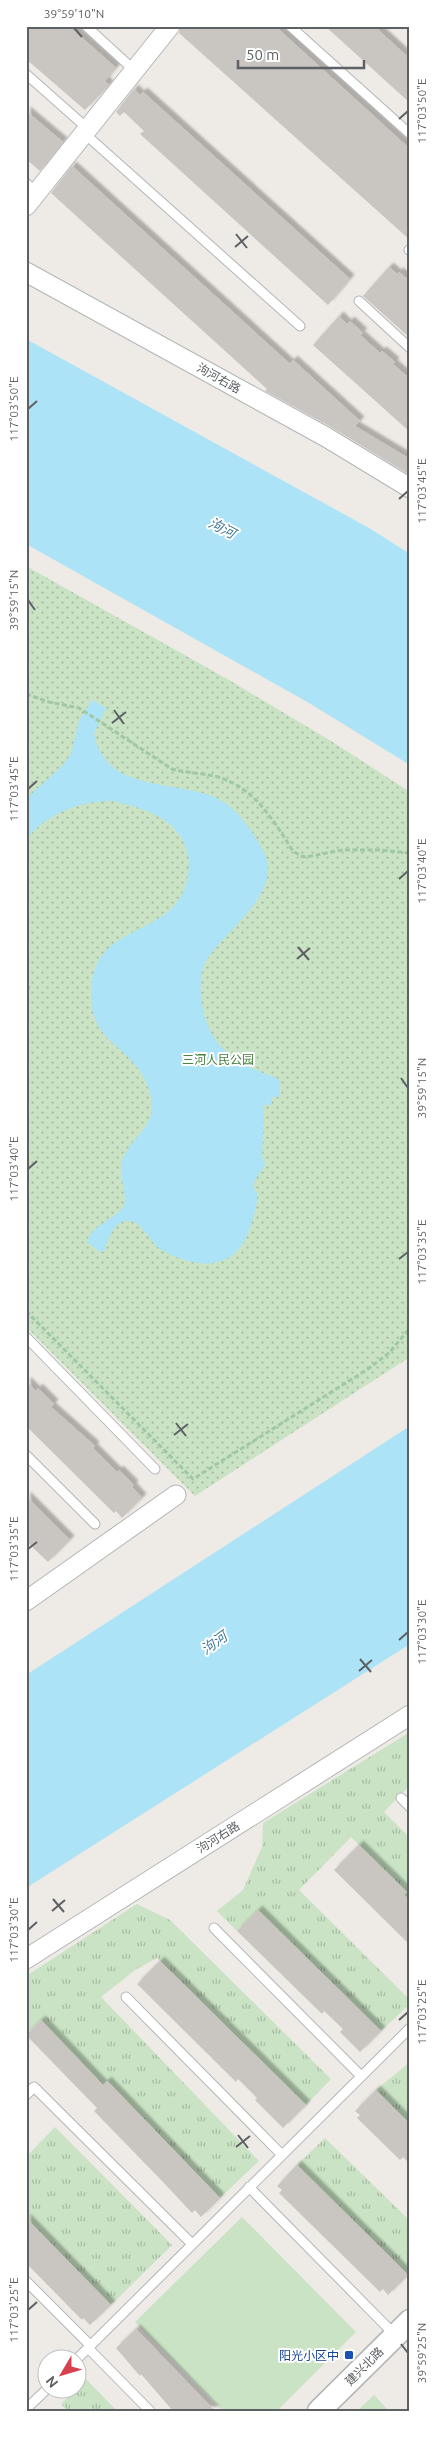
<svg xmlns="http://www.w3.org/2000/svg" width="436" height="2437" font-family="Ubuntu,'Noto Sans SC',sans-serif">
<defs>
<pattern id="grass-tufts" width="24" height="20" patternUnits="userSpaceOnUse" patternTransform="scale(1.25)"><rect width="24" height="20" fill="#c9e3c4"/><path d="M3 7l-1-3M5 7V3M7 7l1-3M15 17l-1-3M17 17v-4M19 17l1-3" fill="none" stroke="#a6bba3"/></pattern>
<pattern id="park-dots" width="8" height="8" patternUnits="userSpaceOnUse" patternTransform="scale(1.25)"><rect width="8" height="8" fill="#c9e3c4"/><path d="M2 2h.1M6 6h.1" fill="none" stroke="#a6bba3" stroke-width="1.8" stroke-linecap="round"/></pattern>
<filter id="shadow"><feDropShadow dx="4.5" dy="-4.5" stdDeviation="1" flood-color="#0004"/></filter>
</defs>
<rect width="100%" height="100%" fill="#eeeae5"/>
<path fill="url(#grass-tufts)" d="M 410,1732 L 410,1785 L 384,1812 L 410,1838 L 410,1900 L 404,1895 L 406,1892 L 351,1837 L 299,1890 L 410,2000 L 410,2004 L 381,2031 L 258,1910 L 237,1931 L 217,1911 L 243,1890 L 262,1847 L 263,1823 Z
M 137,1904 L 170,1920 L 331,2079 L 306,2105 L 157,1958 L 135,1970 L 101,1997 L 259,2161 L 220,2198 L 108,2081 L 103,2085 L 41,2020 L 26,2034 L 26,1976 Z
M 410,2062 L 410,2124 L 376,2090 Z
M 55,2127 L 172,2245 L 111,2305 L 26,2218 L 26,2157 Z
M 325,2138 L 410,2221 L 410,2255 L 407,2258 L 410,2260 L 409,2275 L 297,2165 Z
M 86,2379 L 117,2411 L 68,2411 L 61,2404 Z"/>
<path fill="url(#park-dots)" d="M 26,566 L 229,680 L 331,741 L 410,792 L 410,1357 L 195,1496 L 26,1327 Z"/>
<path fill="#c9e3c4" d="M 242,2217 L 356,2332 L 277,2411 L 223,2411 L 135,2322 Z
M 374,2395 L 389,2411 L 357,2411 Z"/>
<path fill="#ace3f7" d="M 26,339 L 369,528 L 410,554 L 410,765 L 309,703 L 26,544 Z
M 92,700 L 106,708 L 94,734 C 105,790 167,781 209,795 C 228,801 240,815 251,831 C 258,841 264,850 267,861 C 275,899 225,931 207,959 C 198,974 200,997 204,1014 C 214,1052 242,1066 277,1078 L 280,1082 L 280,1097 L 272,1097 L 271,1105 L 264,1105 L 262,1157 L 265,1164 C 263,1171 255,1176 254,1184 C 253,1189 256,1190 257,1194 C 259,1204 248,1237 242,1245 C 223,1272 189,1265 163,1251 C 152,1245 147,1231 137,1224 C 118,1212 108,1237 105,1250 L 100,1252 L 87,1242 C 89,1228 114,1219 124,1206 C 128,1190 116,1173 123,1158 C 135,1131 162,1125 148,1087 C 133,1044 89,1046 91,991 C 94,920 170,940 186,884 C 200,835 161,811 120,803 C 116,802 113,800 109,801 C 77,802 47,814 26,839 L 26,799 L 63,765 L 71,754 L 79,721 Z
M 410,1426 L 410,1644 L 26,1888 L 26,1675 Z"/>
<path fill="#c9c5c1" filter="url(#shadow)" d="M 26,26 L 69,26 L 116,68 L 105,81 L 109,85 L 85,110 L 26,59 Z
M 181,26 L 275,26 L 410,149 L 410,240 L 179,33 Z
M 325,26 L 374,26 L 397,47 L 410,59 L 410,103 Z
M 134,89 L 140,95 L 143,92 L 350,279 L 328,305 L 140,134 L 144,131 L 124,112 L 120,116 L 116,112 Z
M 26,111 L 63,142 L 40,171 L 26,159 Z
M 72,166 L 290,364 L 293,360 L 360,421 L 355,426 L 410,459 L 410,475 L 331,427 L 265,391 L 267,389 L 51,193 Z
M 389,267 L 397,274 L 399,272 L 410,281 L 410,338 L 363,296 Z
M 339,316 L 347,324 L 350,321 L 363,333 L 360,335 L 380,353 L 382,351 L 395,362 L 393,364 L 410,379 L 410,432 L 313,345 Z
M 26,1381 L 36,1391 L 38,1388 L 54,1404 L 51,1407 L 95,1446 L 93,1448 L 117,1472 L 119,1470 L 134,1485 L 132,1487 L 142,1498 L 122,1518 L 116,1511 L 114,1513 L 26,1426 Z
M 26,1496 L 70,1540 L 48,1562 L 26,1541 Z
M 359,1845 L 407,1892 L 404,1895 L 410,1900 L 410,1945 L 334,1870 Z
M 258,1910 L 381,2031 L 360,2052 L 340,2032 L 343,2029 L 324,2011 L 322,2014 L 237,1931 Z
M 160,1961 L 306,2105 L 283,2128 L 255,2100 L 257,2098 L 238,2079 L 236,2082 L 137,1984 Z
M 41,2020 L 103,2085 L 107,2081 L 220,2198 L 201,2217 L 195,2210 L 192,2213 L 163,2182 L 94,2111 L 97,2108 L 26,2035 Z
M 376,2090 L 410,2124 L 410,2164 L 403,2157 L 400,2160 L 357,2118 L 360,2115 L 355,2111 Z
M 297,2165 L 408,2275 L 388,2295 L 383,2289 L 380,2292 L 279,2193 L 282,2190 L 277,2186 Z
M 26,2218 L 111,2305 L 90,2325 L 83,2318 L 82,2320 L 26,2263 Z
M 136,2329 L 215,2411 L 173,2411 L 141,2374 L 140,2376 L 116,2348 Z"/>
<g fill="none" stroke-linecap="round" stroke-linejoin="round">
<defs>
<path id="service" d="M 86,26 L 134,70
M 290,26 L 410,134
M 26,74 L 87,128
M 84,133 L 300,326
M 26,183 L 37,193
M 409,250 L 410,250
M 359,301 L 410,348
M 26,1337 L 155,1469
M 26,1455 L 95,1524
M 401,1798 L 410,1807
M 214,1928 L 361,2076
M 126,1997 L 282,2155
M 26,2095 L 34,2087 L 192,2244
M 249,2187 L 395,2335
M 26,2281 L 90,2345
M 88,2348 L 150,2411
M 76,2360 L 410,2028
M 26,2409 L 48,2388"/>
<path id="minor" d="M 26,206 L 170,26
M 26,272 L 326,437 L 410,488
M 26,1601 L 176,1495
M 26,1959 L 410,1715"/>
<path id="tertiary" d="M 319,2411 L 410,2321"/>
</defs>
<use href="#service" stroke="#b2b6b8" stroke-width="11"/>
<use href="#minor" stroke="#b2b6b8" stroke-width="21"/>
<use href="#tertiary" stroke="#b2b6b8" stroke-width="25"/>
<path stroke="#a0c8a5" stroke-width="3" stroke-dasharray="5 2.5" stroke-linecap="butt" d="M 26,694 L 49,702 L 79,708 L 172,769 C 187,773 202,773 218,777 C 255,788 273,820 293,851 L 301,856 L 306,857 L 342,850 L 379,850 L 410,853
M 26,987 L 30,988
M 26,1311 L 193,1479 L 368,1369 L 389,1353 L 410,1328"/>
<use href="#service" stroke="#fff" stroke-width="9"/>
<use href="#minor" stroke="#fff" stroke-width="19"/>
<use href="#tertiary" stroke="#fff" stroke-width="22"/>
</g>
<path fill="none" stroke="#5d6164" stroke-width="2" d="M 74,28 L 82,37M 399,119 L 408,111M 236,234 L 247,248M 235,247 L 248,236M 28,409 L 37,401M 399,499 L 408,491M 28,600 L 35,610M 114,710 L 124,724M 112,723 L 126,712M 28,789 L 37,781M 399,879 L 408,871M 298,947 L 309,960M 297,959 L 310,948M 401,1078 L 408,1088M 28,1169 L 37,1161M 399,1259 L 408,1252M 176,1423 L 186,1436M 174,1435 L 188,1424M 28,1549 L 37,1542M 399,1640 L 408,1632M 360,1659 L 371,1672M 359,1671 L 372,1660M 53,1899 L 64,1912M 52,1911 L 65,1900M 28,1930 L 37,1922M 399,2020 L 408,2012M 238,2135 L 248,2148M 236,2147 L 250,2136M 28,2310 L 37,2302M 401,2344 L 408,2353"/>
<rect fill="#1a4fb4" stroke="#fff" stroke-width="2" x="344" y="2350" width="10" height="10" rx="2.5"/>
<g text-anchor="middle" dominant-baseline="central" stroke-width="4" stroke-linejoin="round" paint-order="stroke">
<g font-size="12" fill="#5d6164" stroke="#fff">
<text transform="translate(219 378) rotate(29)">泃河右路</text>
<text transform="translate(218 1837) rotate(-32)">泃河右路</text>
<text transform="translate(364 2366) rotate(-45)">建兴北路</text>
</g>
<g font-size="12" fill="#46823e" stroke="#fff">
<text x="218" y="1059">三河人民公园</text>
</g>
<g font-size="12" fill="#164399" stroke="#fff" text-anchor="end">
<text x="339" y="2355">阳光小区中</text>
</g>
<g font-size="14" font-style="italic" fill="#437b97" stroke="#fff">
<text transform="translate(222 528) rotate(27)">泃河</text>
<text transform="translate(214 1643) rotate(-36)">泃河</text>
</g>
</g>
<rect width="436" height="2437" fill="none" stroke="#ffffff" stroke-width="55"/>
<g transform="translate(62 2374) rotate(232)"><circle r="24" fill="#ffffff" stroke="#bec0c1"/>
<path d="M0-4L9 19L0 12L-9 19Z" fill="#d9404e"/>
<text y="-8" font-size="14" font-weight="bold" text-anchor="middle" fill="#5d6164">N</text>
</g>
<path d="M238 60v8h126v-8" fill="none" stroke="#5d6164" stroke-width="2.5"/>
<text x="246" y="60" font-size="15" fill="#5d6164" stroke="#ffffff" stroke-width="4" paint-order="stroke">50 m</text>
<rect x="28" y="28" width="380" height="2382" fill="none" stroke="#5d6164" stroke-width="2"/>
<g font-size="12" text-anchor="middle" fill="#5d6164">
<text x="74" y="18">39°59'10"N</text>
<text transform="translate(422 111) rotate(-90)" y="4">117°03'50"E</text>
<text transform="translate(14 409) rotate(-90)" y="4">117°03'50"E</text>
<text transform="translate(422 491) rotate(-90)" y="4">117°03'45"E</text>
<text transform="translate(14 600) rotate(-90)" y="4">39°59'15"N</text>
<text transform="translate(14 789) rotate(-90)" y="4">117°03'45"E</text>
<text transform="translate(422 871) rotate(-90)" y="4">117°03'40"E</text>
<text transform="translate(422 1088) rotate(-90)" y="4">39°59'15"N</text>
<text transform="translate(14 1169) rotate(-90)" y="4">117°03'40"E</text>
<text transform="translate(422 1252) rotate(-90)" y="4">117°03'35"E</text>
<text transform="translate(14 1549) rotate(-90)" y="4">117°03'35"E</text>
<text transform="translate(422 1632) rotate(-90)" y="4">117°03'30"E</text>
<text transform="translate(14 1930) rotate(-90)" y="4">117°03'30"E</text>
<text transform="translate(422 2012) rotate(-90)" y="4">117°03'25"E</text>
<text transform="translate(14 2310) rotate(-90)" y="4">117°03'25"E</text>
<text transform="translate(422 2353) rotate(-90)" y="4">39°59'25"N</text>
</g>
</svg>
